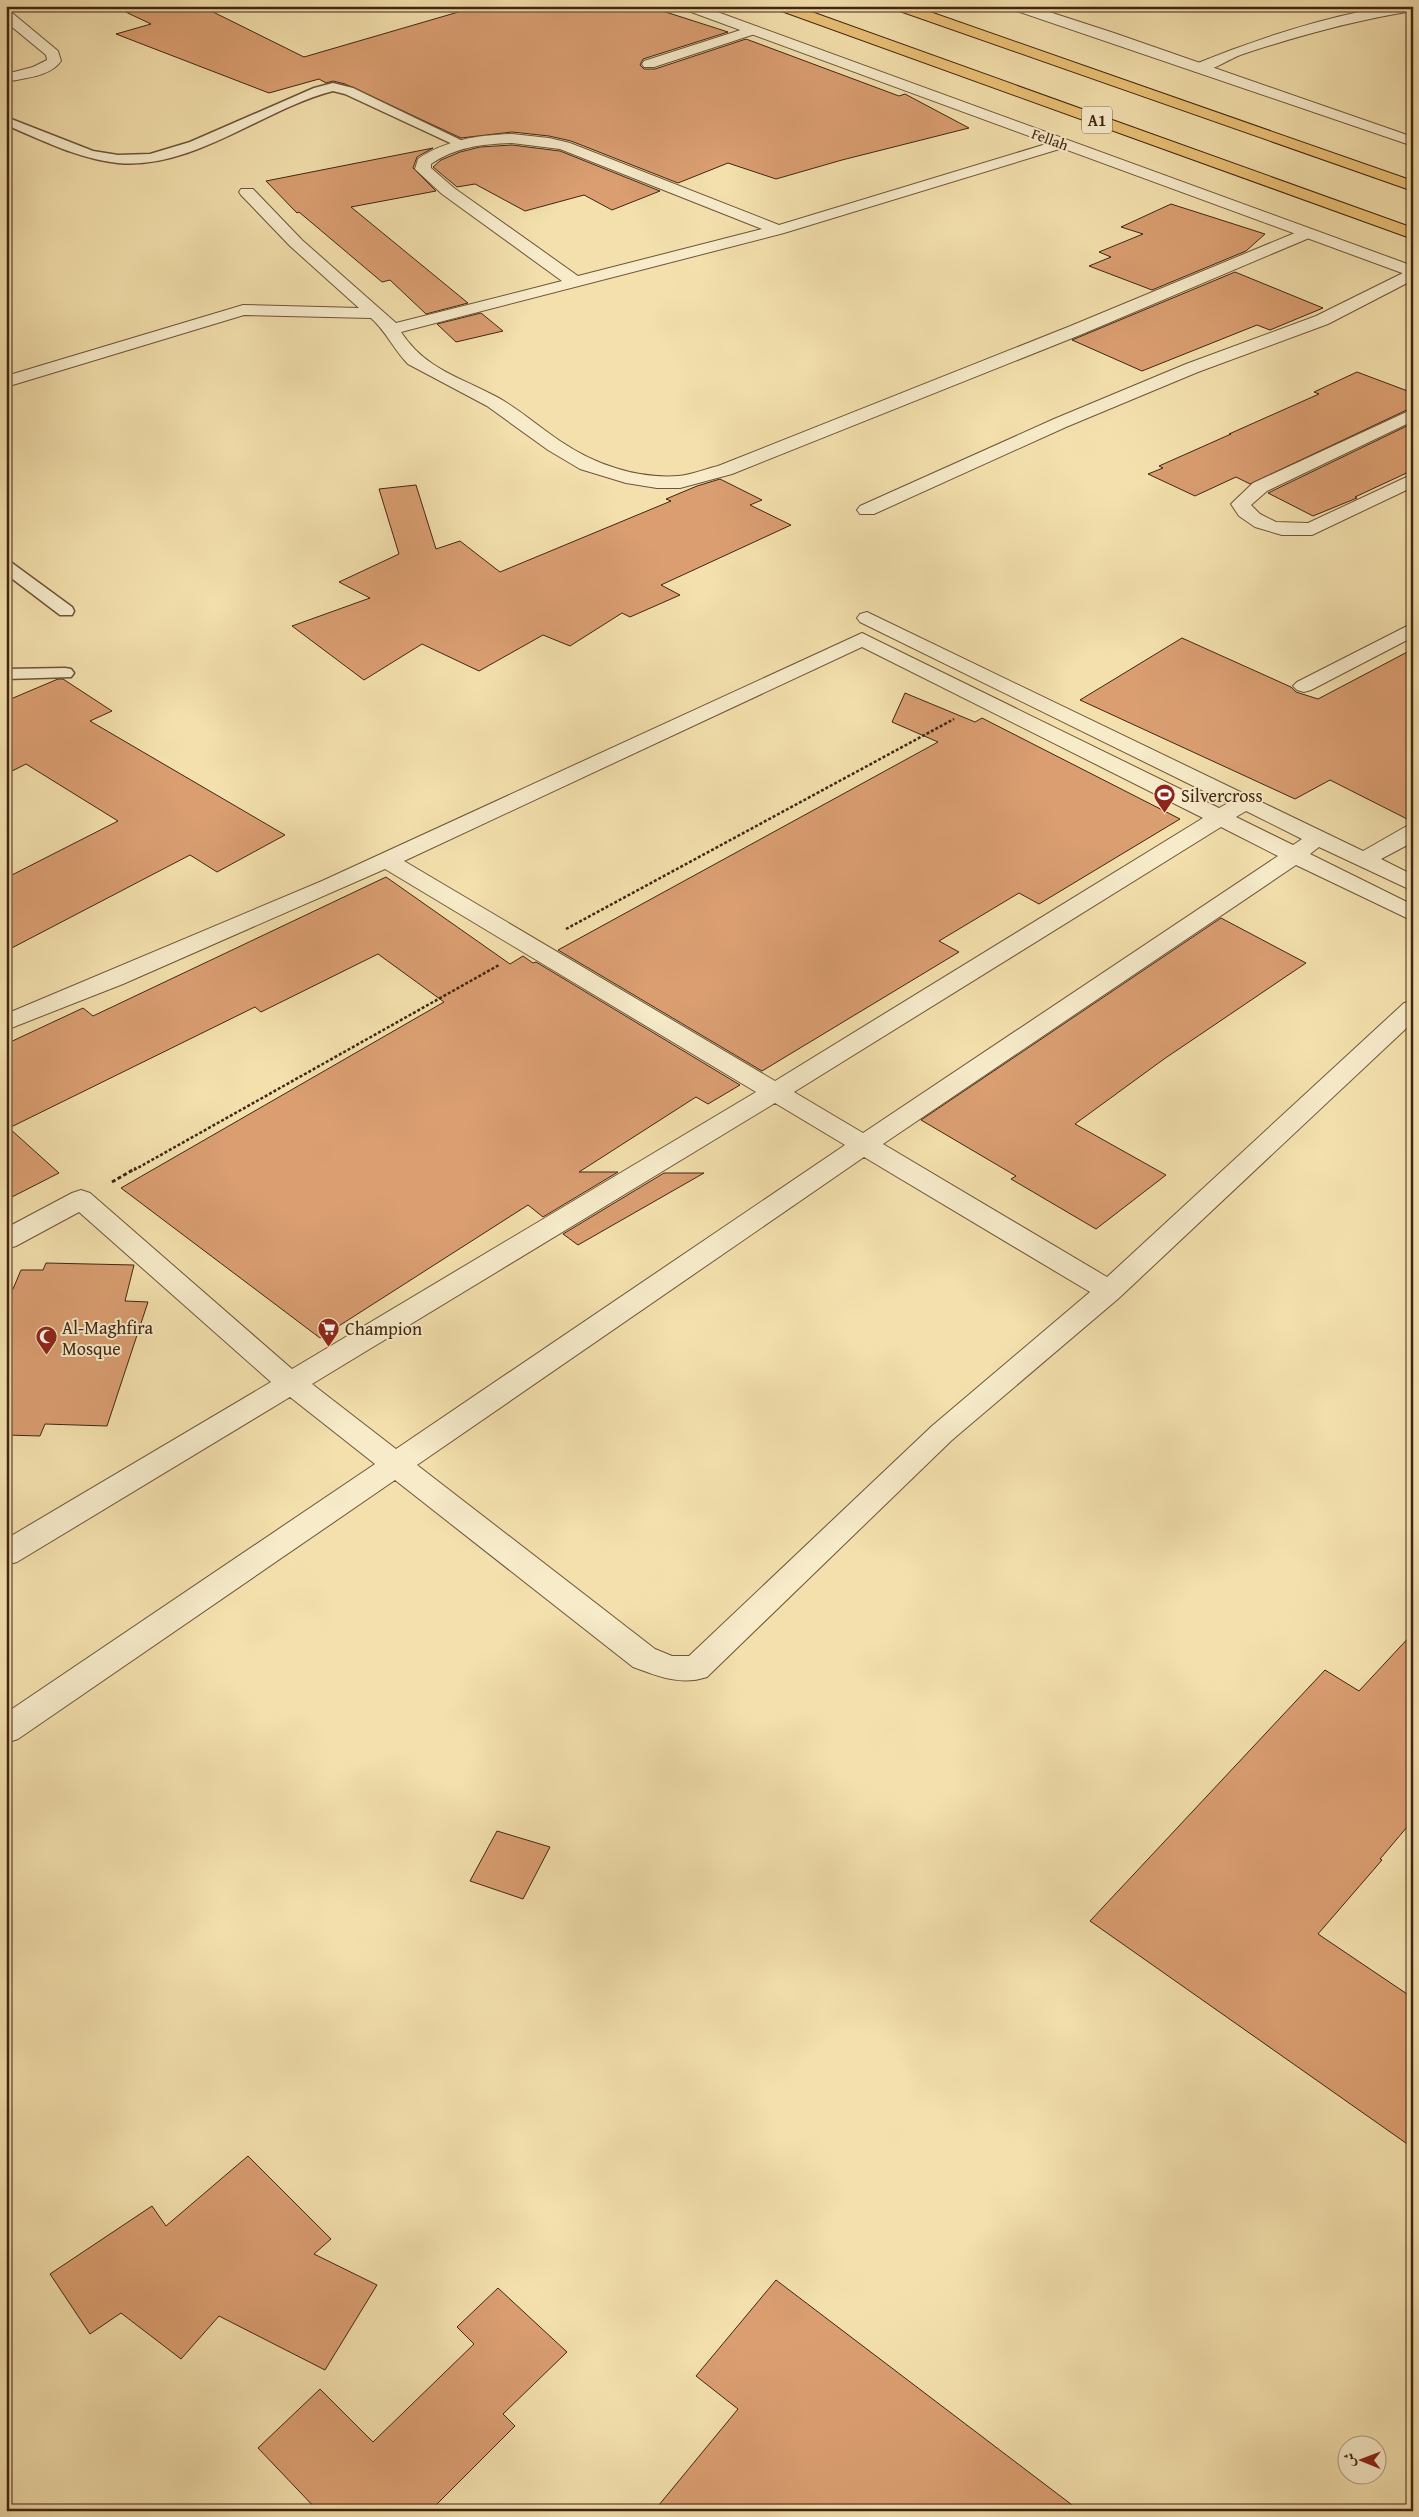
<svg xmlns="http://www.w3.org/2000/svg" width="1419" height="2517" font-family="'Gentium Book Plus',Amiri,serif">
<rect width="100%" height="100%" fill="#f3e0ad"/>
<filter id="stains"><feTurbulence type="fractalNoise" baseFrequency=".004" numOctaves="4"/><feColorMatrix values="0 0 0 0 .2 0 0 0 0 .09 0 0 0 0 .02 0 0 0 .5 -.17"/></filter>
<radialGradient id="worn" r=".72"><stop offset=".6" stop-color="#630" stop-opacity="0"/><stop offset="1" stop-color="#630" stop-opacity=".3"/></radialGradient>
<path fill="#da9e71" stroke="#412512" d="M 113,6 L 201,6 L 304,57 L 479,6 L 647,6 L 728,32 L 643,59 L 640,65 L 644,69 L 655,69 L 746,39 L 899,96 L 905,94 L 969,128 L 842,160 L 776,179 L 728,163 L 678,183 L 571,141 L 549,136 L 512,132 L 461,138 L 345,84 L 333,81 L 326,83 L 319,79 L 269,93 L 116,34 L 151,24 Z
M 512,145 L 560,151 L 660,191 L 612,210 L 584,195 L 525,211 L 475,184 L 457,187 L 433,167 L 441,160 L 460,152 L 480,147 Z
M 433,148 L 417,157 L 413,168 L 436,191 L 351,207 L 468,303 L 426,314 L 390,280 L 382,282 L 299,212 L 297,213 L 266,181 Z
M 1171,204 L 1265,234 L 1246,251 L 1152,290 L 1089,266 L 1111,257 L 1099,252 L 1143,234 L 1121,227 Z
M 1235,272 L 1323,308 L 1270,330 L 1257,325 L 1142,371 L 1072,340 Z
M 481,313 L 503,331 L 456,342 L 437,324 Z
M 1357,372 L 1413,393 L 1413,407 L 1250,484 L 1236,477 L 1195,496 L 1148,474 L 1163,468 L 1159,466 L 1231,434 L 1229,434 L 1319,394 L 1314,392 Z
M 1413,423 L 1413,470 L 1355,497 L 1357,498 L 1313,516 L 1268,493 Z
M 720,479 L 762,500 L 750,505 L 791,525 L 661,585 L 680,595 L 630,617 L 622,613 L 570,646 L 543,635 L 479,671 L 422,644 L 364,680 L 292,626 L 370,598 L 339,582 L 399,554 L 379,489 L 416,485 L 436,549 L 460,541 L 500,572 L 671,501 L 666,499 L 697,486 Z
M 1182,638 L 1291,687 L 1296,692 L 1318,699 L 1413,649 L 1413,822 L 1330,780 L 1295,799 L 1080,700 Z
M 58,679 L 63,679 L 112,711 L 90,721 L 285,835 L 217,872 L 190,855 L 6,951 L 6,878 L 118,821 L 26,764 L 6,774 L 6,701 Z
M 905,693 L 975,722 L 982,718 L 1180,819 L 1039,904 L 1019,893 L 939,941 L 959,952 L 762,1071 L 558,950 L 938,742 L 892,722 Z
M 386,877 L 510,964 L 523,956 L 533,963 L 536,962 L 740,1085 L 708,1104 L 696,1097 L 579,1172 L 618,1172 L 543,1217 L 528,1205 L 320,1338 L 121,1188 L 444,1002 L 378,954 L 261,1012 L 255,1007 L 9,1128 L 59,1173 L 6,1200 L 6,1044 L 83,1008 L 93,1016 Z
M 1221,918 L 1306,963 L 1164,1059 L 1075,1124 L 1166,1175 L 1096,1229 L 1011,1179 L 1016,1176 L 921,1120 Z
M 664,1173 L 704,1173 L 578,1245 L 563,1234 Z
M 46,1263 L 134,1265 L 125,1301 L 148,1302 L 107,1426 L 45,1424 L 40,1436 L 6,1435 L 6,1290 L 13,1289 L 21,1270 L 43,1270 Z
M 1413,1633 L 1413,1820 L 1380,1859 L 1382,1860 L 1318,1934 L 1413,1998 L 1413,2148 L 1090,1921 L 1325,1670 L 1359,1691 Z
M 497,1831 L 550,1847 L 523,1899 L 470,1881 Z
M 248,2156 L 331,2239 L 314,2254 L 377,2285 L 325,2370 L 219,2316 L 181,2359 L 121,2313 L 90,2334 L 50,2274 L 152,2206 L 166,2226 Z
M 776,2280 L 1080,2511 L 654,2511 L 738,2409 L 696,2376 Z
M 498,2288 L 567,2352 L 503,2414 L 515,2426 L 430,2511 L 318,2511 L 258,2448 L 320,2389 L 373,2442 L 474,2344 L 457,2327 Z"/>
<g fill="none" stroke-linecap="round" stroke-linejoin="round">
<defs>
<path id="service" d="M 333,83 L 353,88 L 469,144 L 467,147 L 459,147 L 345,94 L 333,91 C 263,109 193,170 118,163 C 79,159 42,140 6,125 L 6,117 L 93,151 L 118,155 L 150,154 L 190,142 L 314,88 Z
M 6,561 L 12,563 L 72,607 L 74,611 L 72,615 L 60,615 L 6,574 Z
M 65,668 L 71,669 L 74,673 L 71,677 L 6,679 L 6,669 Z"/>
<path id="minor" d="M 1391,6 L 1413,6 L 1413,11 C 1355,20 1298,36 1243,54 C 1228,59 1208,75 1193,71 L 1191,68 L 1193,65 C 1253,40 1327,16 1391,6 Z
M 6,11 L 11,12 L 58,51 L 61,61 C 50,77 24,78 6,82 L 6,74 L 33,67 L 47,60 L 46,55 L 6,22 Z
M 753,26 L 758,27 L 760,30 L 758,33 L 654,67 L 644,67 L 642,64 L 644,61 Z
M 512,134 L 549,138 L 570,143 L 779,225 L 1056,141 L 1066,141 L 1069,144 L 1066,147 L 784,233 L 401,332 C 425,369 460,377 497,397 C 519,409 539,427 560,441 C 594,464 636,479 678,476 C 691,475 705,469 718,466 L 1068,327 L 1302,230 L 1314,230 L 1316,233 L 1314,236 L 1080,335 L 732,474 L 680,488 L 657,488 L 626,483 L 580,469 L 548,450 L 487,406 L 408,364 C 394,350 386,331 371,318 L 244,315 L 6,387 L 6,376 L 243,305 L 359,308 L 290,246 L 241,195 L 239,192 L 241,189 L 253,189 L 302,240 L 396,323 L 562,281 L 442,194 L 415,169 L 418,159 C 446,140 478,135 512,134 ZM 512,143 L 560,149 L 762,229 L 578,276 L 454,188 L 431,168 L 431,164 C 456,147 482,144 512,143 Z
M 1413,268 L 1413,280 L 1328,324 L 1198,372 L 1066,427 L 874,514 L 860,514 L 857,510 L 860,506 L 1054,419 L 1186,364 L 1316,316 Z
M 1413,409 L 1413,421 L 1267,491 L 1251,505 L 1260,514 L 1276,522 L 1308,523 L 1413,474 L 1413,487 L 1312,535 L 1282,535 L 1255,527 L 1239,516 L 1231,504 L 1253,483 Z
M 867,612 L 1363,851 L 1405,827 L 1413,825 L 1413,842 L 1381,859 L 1413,875 L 1413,891 L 1319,847 L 1310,854 L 1413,905 L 1413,921 L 1296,865 L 883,1144 L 1107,1277 L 1404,1003 L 1413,1001 L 1413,1022 L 1119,1298 L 952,1440 L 707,1677 C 680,1686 658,1676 633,1667 L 395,1480 L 18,1739 L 6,1743 L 6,1713 L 375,1464 L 290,1397 L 17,1562 L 6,1565 L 6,1539 L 271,1382 L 79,1212 L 16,1246 L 6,1249 L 6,1228 L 72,1193 L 81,1190 L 90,1193 L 292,1369 L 756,1092 L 385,869 L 123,984 L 6,1030 L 6,1014 L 322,881 L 862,633 L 1219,808 L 1228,803 L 860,622 L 857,618 L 860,614 ZM 862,647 L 1203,818 L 775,1081 L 404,861 ZM 1246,811 L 1302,839 L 1293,845 L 1236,817 ZM 1221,827 L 1278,856 L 863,1133 L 794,1092 ZM 775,1103 L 845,1145 L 396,1449 L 312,1384 ZM 864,1157 L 1090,1292 L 932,1426 L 689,1656 L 672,1656 L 655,1649 L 417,1465 Z
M 1413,623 L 1413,637 L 1311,690 L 1304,692 L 1297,690 L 1293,686 L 1297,682 Z"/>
<path id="tertiary" d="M 681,6 L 701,6 L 1413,266 L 1413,277 L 683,9 Z
M 1009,6 L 1031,6 L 1114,33 L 1413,137 L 1413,146 L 1011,9 Z"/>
<path id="motorway" d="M 774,6 L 795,6 L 1413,228 L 1413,239 L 776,9 Z
M 892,6 L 913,6 L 1413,181 L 1413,191 L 894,9 Z"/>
</defs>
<use href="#service" stroke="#6e5439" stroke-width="3"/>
<use href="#minor" stroke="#6e5439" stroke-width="2"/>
<use href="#tertiary" stroke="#6e5439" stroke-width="2"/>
<use href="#motorway" stroke="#412512" stroke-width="2"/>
<path stroke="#412512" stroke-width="2.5" stroke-dasharray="3 2" stroke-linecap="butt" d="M 566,929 L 954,719
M 134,1170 L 499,965"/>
<path stroke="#412512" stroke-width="3" stroke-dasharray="4 2.5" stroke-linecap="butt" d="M 112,1182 L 136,1168"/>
<use href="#service" fill="#f7ebca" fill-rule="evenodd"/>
<use href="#minor" fill="#f7ebca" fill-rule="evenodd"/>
<use href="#tertiary" fill="#f7ebca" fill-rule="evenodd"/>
<use href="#motorway" fill="#eac076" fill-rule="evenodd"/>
</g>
<defs>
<symbol id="stadium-pin" viewBox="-11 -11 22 30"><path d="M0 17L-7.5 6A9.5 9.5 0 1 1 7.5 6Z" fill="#8f2418" stroke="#f7ebca"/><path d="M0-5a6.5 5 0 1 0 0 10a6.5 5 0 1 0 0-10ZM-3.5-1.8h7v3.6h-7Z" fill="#fff"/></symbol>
<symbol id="supermarket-pin" viewBox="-11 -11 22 30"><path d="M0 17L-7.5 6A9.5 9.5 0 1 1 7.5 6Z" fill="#8f2418" stroke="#f7ebca"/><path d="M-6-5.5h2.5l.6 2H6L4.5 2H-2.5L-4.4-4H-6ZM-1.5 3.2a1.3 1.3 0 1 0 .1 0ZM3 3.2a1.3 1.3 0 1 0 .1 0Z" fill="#fff"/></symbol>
<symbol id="mosque-pin" viewBox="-11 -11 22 30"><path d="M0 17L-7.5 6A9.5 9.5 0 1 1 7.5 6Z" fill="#8f2418" stroke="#f7ebca"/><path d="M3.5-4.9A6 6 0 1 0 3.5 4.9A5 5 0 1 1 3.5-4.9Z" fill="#fff"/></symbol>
</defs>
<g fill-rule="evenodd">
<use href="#stadium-pin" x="1152" y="782" width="25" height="34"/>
<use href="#supermarket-pin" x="316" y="1316" width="25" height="34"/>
<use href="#mosque-pin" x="34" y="1324" width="25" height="34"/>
</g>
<g text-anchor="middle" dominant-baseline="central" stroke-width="4" stroke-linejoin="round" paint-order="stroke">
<g font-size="15" fill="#412512" stroke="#f7ebca">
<text transform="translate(1050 139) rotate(20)">Fellah</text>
</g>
<rect fill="#f7ebca" stroke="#786049" stroke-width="1" x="1082" y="106.5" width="30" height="27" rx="4"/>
<g font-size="16" font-weight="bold" fill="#412512">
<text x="1097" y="120">A1</text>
</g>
<g font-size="18" fill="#412512" stroke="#f7ebca" text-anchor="start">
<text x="1181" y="795">Silvercross</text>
<text x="62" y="1327">Al-Maghfira<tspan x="62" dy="21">Mosque</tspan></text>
<text x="345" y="1328">Champion</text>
</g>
</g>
<rect width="1419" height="2517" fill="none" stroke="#f3e0ad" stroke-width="25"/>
<rect x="8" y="8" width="1404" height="2502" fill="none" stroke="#412512" stroke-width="2.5"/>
<rect x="12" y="12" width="1394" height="2492" fill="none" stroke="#412512"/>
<g transform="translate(1362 2460) rotate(271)"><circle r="24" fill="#f7ebca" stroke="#ae9c80"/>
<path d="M0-4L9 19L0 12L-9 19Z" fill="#8f2418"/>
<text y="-8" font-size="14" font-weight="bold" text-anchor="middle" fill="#412512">ش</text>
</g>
<rect width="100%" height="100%" filter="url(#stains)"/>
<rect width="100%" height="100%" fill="url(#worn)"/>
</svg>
